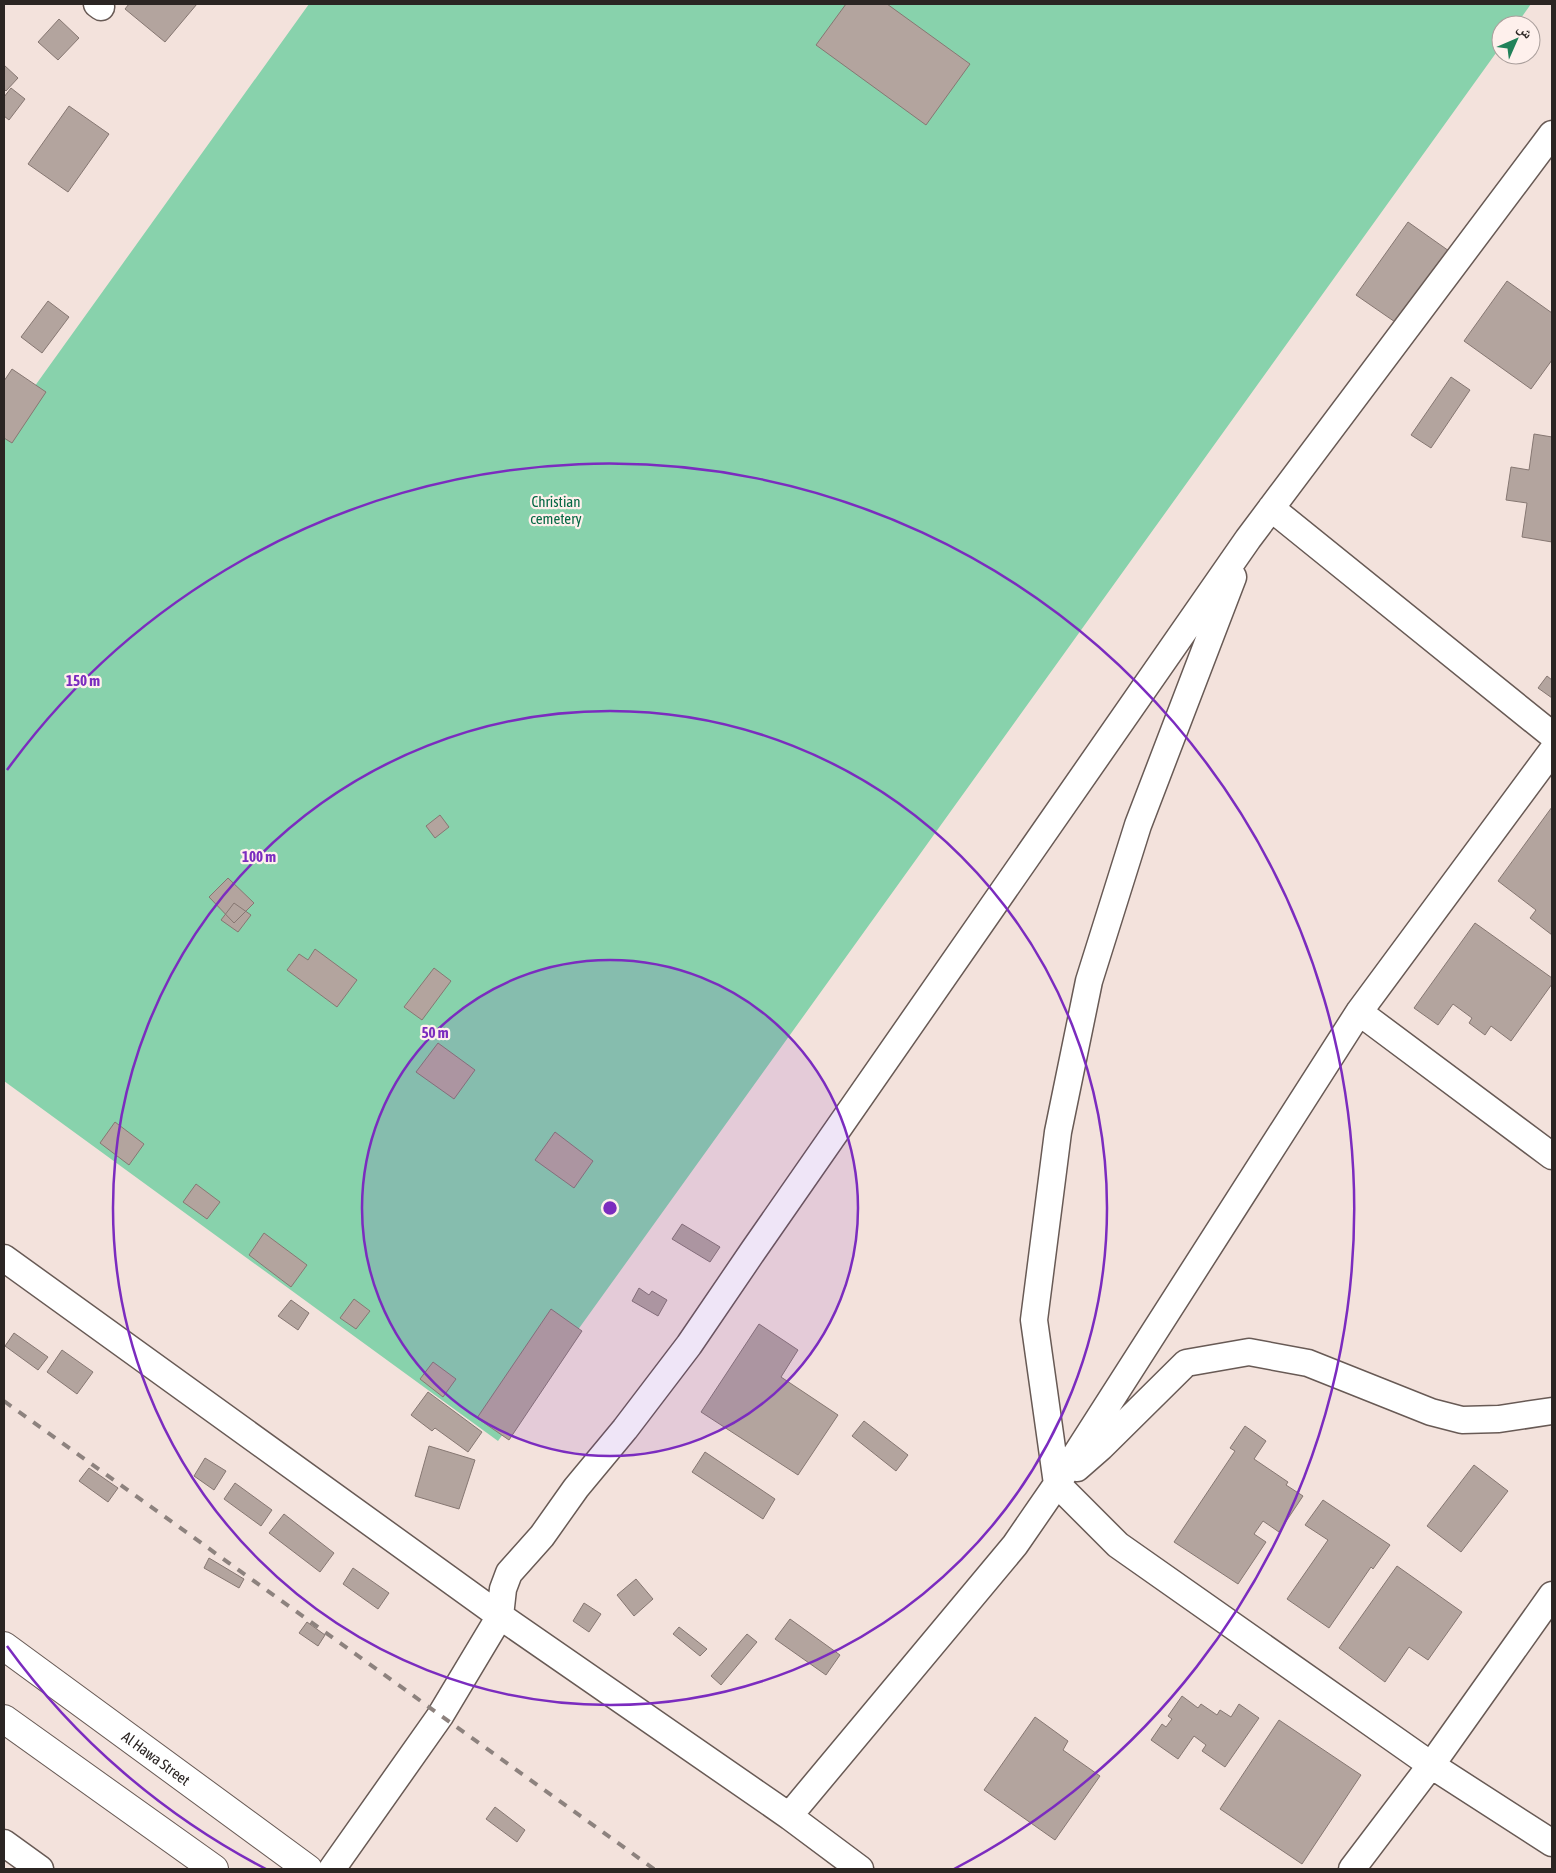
<svg xmlns="http://www.w3.org/2000/svg" width="1556" height="1873" font-family="'Asap Condensed','Noto Naskh Arabic',sans-serif">
<rect width="100%" height="100%" fill="#f3e2dc"/>
<path fill="#88d2ac" d="M 309,4 L 1531,4 L 1516,25 L 1501,25 L 1501,46 L 498,1441 L 4,1081 L 4,429 Z"/>
<path fill="#b3a49e" stroke="#867772" d="M 129,4 L 197,4 L 165,42 L 125,9 Z
M 846,4 L 887,4 L 970,64 L 926,125 L 816,45 Z
M 59,19 L 79,38 L 58,60 L 38,42 Z
M 4,65 L 18,78 L 6,91 L 4,89 Z
M 11,88 L 25,99 L 9,120 L 4,116 L 4,97 Z
M 69,106 L 109,134 L 68,192 L 28,164 Z
M 1408,222 L 1449,251 L 1398,324 L 1356,295 Z
M 1507,281 L 1552,313 L 1552,360 L 1531,389 L 1464,341 Z
M 48,301 L 69,317 L 42,353 L 21,337 Z
M 12,369 L 46,392 L 12,443 L 4,438 L 4,381 Z
M 1451,377 L 1470,390 L 1431,448 L 1411,435 Z
M 1534,434 L 1552,437 L 1552,542 L 1522,537 L 1527,503 L 1506,500 L 1511,467 L 1529,470 Z
M 1547,676 L 1552,680 L 1552,698 L 1538,688 Z
M 1552,807 L 1552,935 L 1530,918 L 1536,910 L 1498,881 Z
M 440,815 L 449,827 L 435,838 L 426,826 Z
M 228,878 L 254,903 L 234,923 L 209,897 Z
M 234,903 L 251,915 L 238,932 L 221,920 Z
M 1475,923 L 1552,978 L 1552,984 L 1511,1041 L 1491,1026 L 1485,1035 L 1469,1023 L 1472,1018 L 1453,1004 L 1438,1025 L 1414,1008 Z
M 315,949 L 357,980 L 337,1007 L 287,970 L 299,954 L 308,960 Z
M 434,968 L 451,981 L 422,1020 L 404,1007 Z
M 438,1043 L 475,1070 L 454,1099 L 416,1072 Z
M 115,1122 L 144,1144 L 129,1165 L 100,1143 Z
M 555,1132 L 593,1161 L 574,1188 L 535,1160 Z
M 196,1184 L 220,1202 L 207,1219 L 183,1202 Z
M 682,1224 L 720,1247 L 710,1262 L 672,1239 Z
M 264,1233 L 307,1265 L 291,1287 L 249,1255 Z
M 639,1288 L 649,1295 L 652,1291 L 667,1300 L 658,1316 L 632,1301 Z
M 354,1299 L 370,1311 L 356,1329 L 340,1318 Z
M 291,1300 L 309,1313 L 298,1330 L 278,1316 Z
M 551,1309 L 582,1331 L 509,1440 L 477,1418 Z
M 759,1324 L 798,1350 L 781,1377 L 838,1415 L 798,1475 L 701,1412 Z
M 14,1333 L 48,1357 L 38,1370 L 5,1346 Z
M 62,1350 L 93,1372 L 77,1394 L 47,1372 Z
M 433,1362 L 456,1379 L 443,1397 L 420,1379 Z
M 428,1392 L 482,1432 L 468,1452 L 435,1428 L 432,1431 L 411,1415 Z
M 864,1421 L 908,1455 L 896,1471 L 852,1436 Z
M 1245,1426 L 1266,1441 L 1254,1459 L 1288,1482 L 1286,1485 L 1303,1496 L 1279,1532 L 1263,1521 L 1254,1534 L 1266,1542 L 1238,1584 L 1174,1542 L 1235,1451 L 1230,1448 Z
M 429,1446 L 475,1460 L 459,1509 L 415,1496 Z
M 705,1452 L 775,1499 L 763,1519 L 692,1472 Z
M 205,1458 L 226,1471 L 214,1490 L 194,1476 Z
M 1474,1465 L 1508,1491 L 1461,1552 L 1427,1526 Z
M 89,1468 L 118,1488 L 108,1502 L 79,1481 Z
M 235,1483 L 272,1510 L 261,1526 L 224,1499 Z
M 1323,1500 L 1390,1545 L 1373,1569 L 1371,1567 L 1329,1628 L 1287,1599 L 1328,1540 L 1305,1525 Z
M 284,1514 L 334,1553 L 320,1572 L 269,1533 Z
M 209,1558 L 244,1579 L 239,1588 L 204,1568 Z
M 1397,1566 L 1462,1612 L 1428,1660 L 1409,1647 L 1385,1682 L 1339,1648 Z
M 353,1568 L 389,1593 L 378,1609 L 343,1584 Z
M 636,1579 L 653,1599 L 634,1616 L 617,1595 Z
M 584,1603 L 601,1614 L 589,1632 L 573,1621 Z
M 790,1619 L 840,1655 L 826,1675 L 775,1639 Z
M 307,1622 L 325,1635 L 318,1646 L 299,1633 Z
M 679,1627 L 707,1649 L 700,1656 L 673,1634 Z
M 747,1634 L 757,1642 L 721,1685 L 711,1676 Z
M 1182,1696 L 1198,1708 L 1201,1704 L 1217,1715 L 1220,1710 L 1231,1717 L 1239,1704 L 1259,1718 L 1225,1767 L 1202,1751 L 1206,1745 L 1194,1736 L 1178,1759 L 1151,1740 L 1162,1724 L 1166,1727 L 1172,1719 L 1168,1716 Z
M 1035,1717 L 1068,1741 L 1063,1750 L 1100,1776 L 1055,1840 L 984,1790 Z
M 1279,1720 L 1361,1775 L 1302,1864 L 1220,1809 Z
M 495,1807 L 525,1830 L 517,1842 L 486,1819 Z"/>
<g fill="none" stroke-linecap="round" stroke-linejoin="round">
<defs>
<path id="minor" d="M 97,4 L 101,7
M 1271,508 L 1552,735
M 1233,577 L 1138,825 L 1089,981 L 1058,1132 L 1034,1320 L 1057,1484 L 1118,1545 L 1431,1765 L 1552,1843
M 1359,1012 L 1552,1156
M 4,1258 L 500,1616 L 789,1816 L 860,1869
M 1077,1468 L 1101,1447 L 1186,1363 L 1249,1352 L 1308,1363 L 1431,1412 L 1462,1420 L 1499,1419 L 1552,1411
M 789,1816 L 1015,1545 L 1057,1484 L 1359,1012 L 1552,751
M 4,1843 L 40,1869
M 332,1869 L 440,1716 L 500,1616 L 503,1589 L 509,1573 L 542,1536 L 576,1488 L 625,1429 L 689,1345 L 753,1251 L 1248,539 L 1552,134
M 1352,1869 L 1437,1757 L 1552,1595"/>
<g id="trunk">
<path id="s1" d="M 4,1646 L 308,1869"/>
<path d="M 4,1719 L 214,1869"/>
</g>
</defs>
<use href="#minor" stroke="#685a55" stroke-width="29"/>
<use href="#trunk" stroke="#685a55" stroke-width="30"/>
<use href="#minor" stroke="#fff" stroke-width="26"/>
<use href="#trunk" stroke="#fff" stroke-width="28"/>
<path stroke="#8d827e" stroke-width="4" stroke-dasharray="9 9" stroke-linecap="butt" d="M 4,1401 L 654,1869"/>
</g>
<circle cx="610" cy="1208" r="248" fill="#7b2cbf" fill-opacity=".12"/>
<g fill="none" stroke="#7b2cbf" stroke-width="2.5">
<circle cx="610" cy="1208" r="248"/>
<circle cx="610" cy="1208" r="497"/>
<path d="M266 1869A745 745 0 0 1 7 1646M7 770A745 745 0 1 1 954 1869"/>
</g>
<g text-anchor="middle" dominant-baseline="central" stroke-width="4.5" stroke-linejoin="round" paint-order="stroke">
<g font-size="15" fill="#056844" stroke="#fef0ec">
<text x="556" y="501">Christian<tspan x="556" dy="17">cemetery</tspan></text>
</g>
<g font-size="15" fill="#2b2523" stroke="#fef0ec">
<text stroke="none"><textPath href="#s1" startOffset="189">Al Hawa Street</textPath></text>
</g>
</g>
<circle cx="610" cy="1208" r="8" fill="#7b2cbf" stroke="#fef0ec" stroke-width="2.5"/>
<g font-size="15" text-anchor="middle" font-weight="bold" fill="#7b2cbf" stroke="#fef0ec" stroke-width="4.5" stroke-linejoin="round" paint-order="stroke">
<text x="83" y="686">150 m</text>
<text x="259" y="862">100 m</text>
<text x="435" y="1038">50 m</text>
</g>
<rect width="1556" height="1873" fill="none" stroke="#2b2523" stroke-width="10"/>
<g transform="translate(1516 40) rotate(45)"><circle r="24" fill="#fef0ec" stroke="#aa9f9c"/>
<path d="M0-4L9 19L0 12L-9 19Z" fill="#21825a"/>
<text y="-8" font-size="14" font-weight="bold" text-anchor="middle" fill="#2b2523">ش</text>
</g>
</svg>
